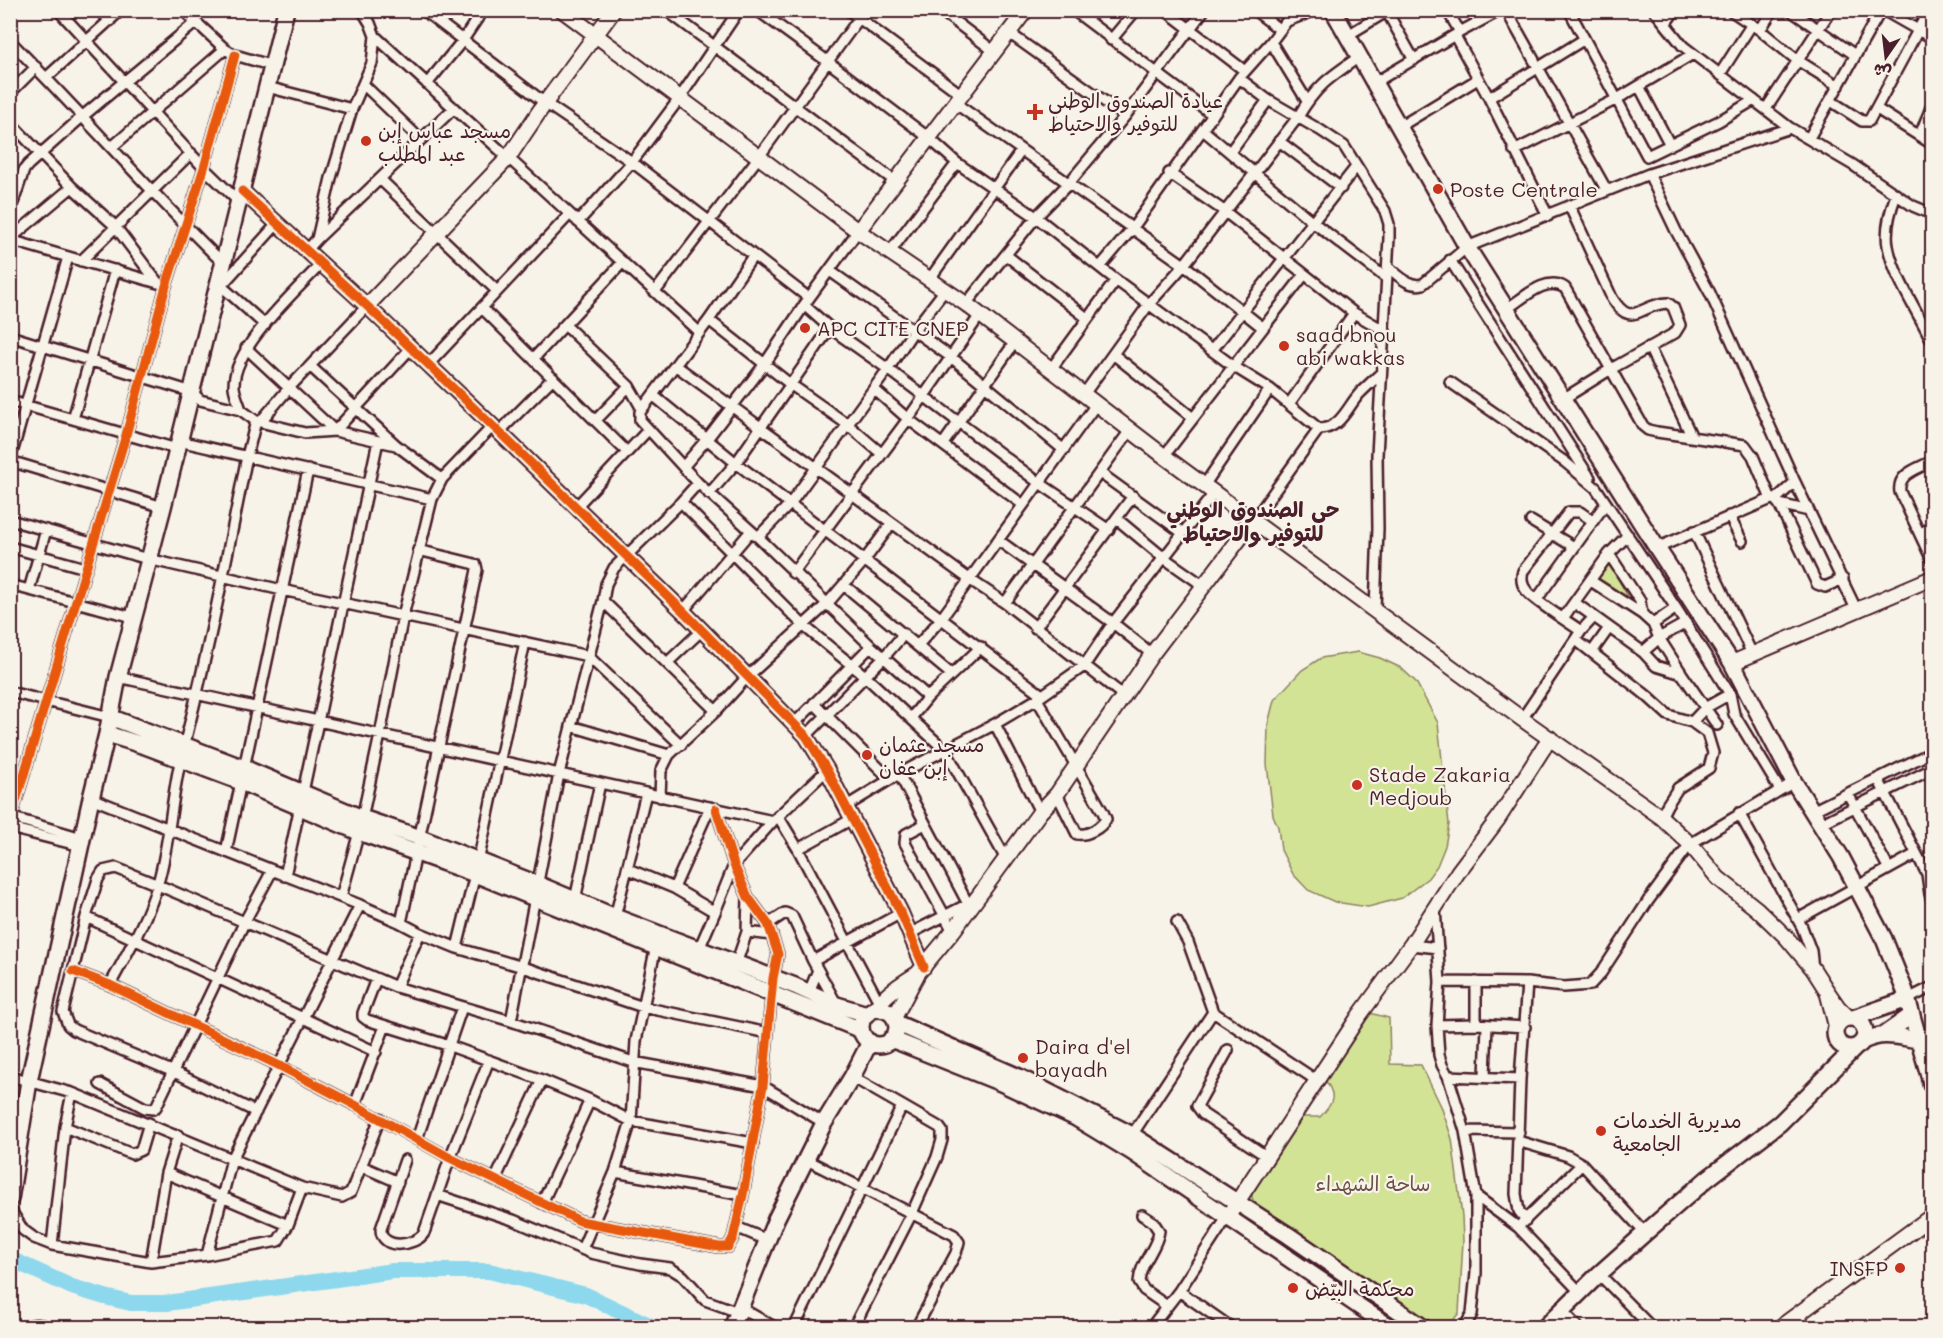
<svg xmlns="http://www.w3.org/2000/svg" width="1943" height="1338" font-family="Mali,'Playpen Sans Arabic',sans-serif">
<rect width="100%" height="100%" fill="#f7f3e8"/>
<filter id="ink" filterUnits="userSpaceOnUse"><feTurbulence type="fractalNoise" baseFrequency=".0167" numOctaves="2"/><feDisplacementMap in="SourceGraphic" scale="12" xChannelSelector="R" yChannelSelector="G"/><feConvolveMatrix kernelMatrix="1 2 1 2 8 2 1 2 1" color-interpolation-filters="sRGB"/></filter>
<g filter="url(#ink)">
<path fill="#d2e396" stroke="#8e8160" stroke-width="1.5" d="M 1608,561 L 1633,606 L 1596,582 Z
M 1358,652 L 1380,658 L 1401,668 L 1416,682 L 1438,723 L 1449,824 L 1445,846 L 1437,866 L 1428,878 L 1402,898 L 1368,907 L 1335,902 L 1308,890 L 1293,874 L 1281,850 L 1278,827 L 1273,815 L 1267,764 L 1268,724 L 1274,700 L 1302,670 L 1321,658 Z
M 1370,1013 L 1389,1018 L 1390,1064 L 1421,1065 L 1441,1106 L 1452,1139 L 1462,1216 L 1463,1241 L 1459,1313 L 1450,1324 L 1443,1327 L 1436,1327 L 1425,1323 L 1254,1204 L 1251,1193 L 1301,1117 L 1320,1117 C 1334,1103 1337,1095 1324,1079 L 1342,1056 Z"/>
<g fill="none" stroke-linecap="round" stroke-linejoin="round">
<path stroke="#8dd8ed" stroke-width="16" d="M 10,1263 L 17,1262 L 72,1287 L 105,1297 L 131,1303 L 167,1303 L 393,1271 L 489,1271 L 586,1295 L 655,1328"/>
<defs>
<path id="street" d="M 58,10 L 204,168 L 239,202
M 100,10 L 110,21
M 183,10 L 225,49 L 235,55 L 273,66
M 423,10 L 545,103 L 632,162 L 809,298
M 666,10 L 896,182
M 757,10 L 827,61 L 929,138 L 957,163 L 1036,217 L 1116,280 L 1233,366 L 1270,389 L 1319,429
M 848,10 L 962,95
M 940,10 L 995,52
M 1073,10 L 1213,115
M 1165,10 L 1245,71
M 1254,10 L 1279,29
M 1386,10 L 1414,60
M 1447,10 L 1460,32
M 1506,10 L 1607,191
M 1569,10 L 1647,156 L 1719,121 L 1754,100
M 1654,10 L 1683,46 L 1790,128
M 1730,10 L 1760,30 L 1797,60 L 1839,86
M 1790,10 L 1855,55
M 1883,10 L 1932,38
M 1287,21 L 1316,10
M 1666,23 L 1675,10
M 1760,30 L 1773,10
M 1009,33 L 1125,116
M 1348,35 L 1386,12
M 375,36 L 699,332
M 1455,36 L 1489,98 L 1548,216
M 1111,40 L 1136,10
M 10,41 C 82,114 150,192 223,263
M 1271,42 L 1307,101
M 1720,74 L 1752,24
M 47,77 L 121,10
M 1239,78 L 1268,100 L 1320,130 L 1344,146 L 1385,211 L 1389,224 L 1389,238 L 1377,455 L 1378,528 L 1375,610
M 1374,83 L 1460,32 L 1501,10
M 427,84 L 463,40 L 483,10
M 364,85 L 420,139
M 1639,86 L 1670,145
M 267,87 L 352,109
M 10,93 L 36,67
M 1489,98 L 1583,40
M 1831,101 L 1862,121 L 1869,121 L 1929,10
M 955,103 L 1184,265 L 1262,327
M 1766,109 L 1831,10
M 1877,109 L 1932,144
M 10,122 L 72,187 L 115,226 L 158,283
M 1399,127 L 1478,79
M 1203,130 L 1314,223 L 1386,278
M 1920,135 L 1932,105
M 1809,138 L 1881,10
M 1279,141 L 1341,188
M 112,147 L 225,49
M 1514,151 L 1617,99 L 1693,54
M 1230,152 L 1268,100
M 1169,173 L 1224,211 L 1354,313 L 1385,331
M 1649,174 L 1676,231 L 1710,293 L 1795,482 L 1857,611
M 380,179 L 497,291
M 1896,195 C 1890,211 1885,229 1888,246 C 1893,275 1919,314 1932,341
M 10,212 L 24,170 L 28,165 L 83,116 L 195,23
M 578,222 L 632,162 L 679,99 L 739,10
M 10,239 L 72,187
M 317,239 L 454,108
M 10,240 L 158,283
M 307,250 L 317,239 L 331,178 L 352,109 L 372,63 L 375,36 L 370,23 L 362,10
M 889,253 L 957,163
M 1006,255 L 1087,318
M 753,256 L 709,320 L 640,412 L 640,420 L 698,483 L 758,537 L 871,646 L 928,697
M 1450,260 L 1590,478
M 81,261 L 191,153
M 1100,267 L 1132,229 L 1239,78 L 1271,42 L 1295,10
M 1388,267 C 1398,275 1409,288 1423,284 L 1467,247 L 1649,174 L 1790,128 L 1853,165 L 1913,206 L 1932,214
M 830,271 L 951,357 L 1064,450
M 929,280 L 1021,151
M 218,283 L 265,325
M 221,286 L 277,224
M 655,292 L 758,158 L 865,10
M 966,304 L 1036,217 L 1069,183 L 1125,116 L 1204,10
M 804,305 L 830,328 L 888,369 L 1038,482 L 1109,530
M 482,308 L 627,452
M 1508,308 C 1524,298 1546,275 1565,288 L 1643,426 L 1648,430 L 1657,432 L 1745,445 L 1753,456 L 1771,499
M 709,320 L 790,384 L 847,424 L 882,454
M 565,325 L 629,386 L 642,409
M 10,336 L 192,392 L 200,400 L 241,410 L 256,421 L 305,433 L 335,431 L 396,445
M 1649,347 L 1692,437
M 246,348 L 335,431 L 410,349
M 1213,349 L 1356,167
M 1113,354 L 1193,418
M 534,358 L 623,262
M 675,365 L 969,579 L 1005,603 L 1124,696
M 310,366 L 396,445 L 442,479
M 427,366 L 570,214
M 1051,369 L 1116,280
M 1450,382 L 1565,462 L 1596,488 L 1676,608 L 1730,694 L 1734,714 L 1780,790
M 874,389 L 908,419 L 1022,504
M 1084,394 L 1149,304 L 1184,265 L 1298,117 C 1316,86 1330,77 1359,57
M 654,396 L 736,463 L 1042,695
M 1563,399 L 1611,369 L 1675,333 L 1680,325 L 1673,307 L 1668,303 C 1639,304 1632,330 1612,298 L 1570,207
M 10,401 L 177,449
M 1289,404 L 1354,313
M 241,410 C 239,403 235,395 234,387 C 232,348 295,292 321,264
M 73,419 L 115,270
M 596,420 L 629,386
M 261,421 L 289,388 L 367,306
M 499,432 L 553,378
M 179,441 L 432,499
M 943,444 L 1015,342
M 1164,456 L 1304,275
M 10,460 L 68,257
M 10,461 L 163,507
M 1932,461 C 1918,469 1897,473 1900,492 L 1932,560
M 683,467 L 707,439 L 764,365 L 809,298 L 858,231
M 1100,473 L 1183,533
M 1205,484 L 1270,389
M 709,494 L 736,463 L 830,328
M 681,502 L 804,626 L 865,676 L 946,751 L 1006,859
M 1777,502 L 1779,504 L 1809,511
M 1779,504 L 1817,584 L 1825,587 L 1843,579
M 575,508 L 648,430
M 1729,516 L 1742,541
M 1117,519 L 1164,558 L 1204,586
M 10,520 L 148,559 L 282,590 L 588,656 L 681,745
M 1253,521 L 1319,429 C 1341,429 1347,407 1360,393 C 1367,386 1374,380 1381,373
M 1531,521 L 1574,547
M 1694,531 L 1753,656
M 1921,533 L 1932,527
M 758,537 L 790,504 L 888,369 L 914,330 L 945,290
M 998,540 L 1113,623 L 1152,654
M 10,547 L 85,568
M 1657,548 L 1771,499 L 1775,500 L 1795,482
M 1609,554 L 1640,601 L 1642,614 L 1653,624 L 1659,638 L 1682,674 L 1717,725
M 793,573 L 908,419 L 980,315
M 1591,581 L 1642,614
M 10,585 L 133,617
M 844,585 L 951,674
M 29,590 L 46,530
M 1537,599 L 1606,503
M 603,601 L 716,711
M 1005,603 L 1131,429
M 1575,603 L 1643,652 L 1656,666 L 1682,674
M 683,611 L 750,532
M 1563,618 L 1609,554 L 1628,535
M 1653,624 L 1676,608
M 1035,628 L 1133,496
M 1581,631 C 1570,623 1531,599 1526,590 C 1521,584 1521,578 1523,571 L 1569,512 L 1580,512 L 1593,521
M 1576,640 L 1646,695 L 1668,715 L 1692,722 L 1707,733 L 1713,753 L 1709,768 L 1678,788 L 1667,805 L 1661,817
M 918,645 L 941,619 L 1097,403
M 1592,652 L 1609,628
M 1643,652 L 1659,638 L 1686,623
M 668,662 L 701,631
M 118,677 L 773,821
M 10,692 L 110,717
M 1037,699 L 1103,812 L 1106,819 C 1101,828 1087,836 1077,834 L 1057,794
M 814,703 L 890,779
M 911,718 L 928,697 L 981,647
M 1522,719 L 1581,631 L 1594,617
M 1692,722 L 1705,708 L 1730,694
M 794,724 L 871,646
M 995,724 L 1040,812
M 571,726 L 669,755
M 806,736 L 884,657 L 904,634
M 899,774 L 968,904
M 1878,779 L 1927,874 L 1930,894 L 1932,900
M 1848,794 L 1889,869
M 660,797 L 661,771 L 669,755 L 716,711 L 747,677 L 827,604 L 864,561 L 892,523
M 91,798 L 360,905 L 401,923 L 420,933 L 457,948 L 523,967 L 643,1007 L 768,1033
M 845,807 L 899,774 L 995,724 L 1037,699 L 1084,666 L 1113,623 L 1215,492
M 1812,811 L 1932,752
M 1739,813 L 1802,927 L 1811,951 L 1813,969
M 778,816 L 798,849 L 879,1002
M 10,817 L 82,838
M 10,821 L 126,435 L 166,286 L 204,168 L 235,55
M 925,824 L 906,834 L 905,843 L 953,931
M 1820,824 L 1932,769
M 10,828 L 81,846
M 798,849 L 852,819
M 226,852 L 308,470
M 478,862 L 525,642
M 628,869 L 674,888 L 715,912 L 734,865 L 773,821 L 827,770
M 285,876 L 378,441
M 674,888 L 710,807
M 341,897 L 359,832 L 380,735 L 403,616 L 432,499 L 442,479 L 492,427
M 575,900 L 600,783
M 1435,908 L 1440,982 L 1437,1025 L 1439,1055 L 1442,1065 L 1448,1076 L 1465,1131 L 1476,1196 L 1476,1273 L 1472,1314 L 1464,1328
M 86,917 L 376,1052
M 615,917 L 646,793
M 1798,919 L 1916,854
M 1177,922 L 1188,942 L 1213,1012 L 1316,1080
M 401,923 L 477,570 L 476,565 L 471,563 L 418,550
M 768,924 L 785,913 L 792,916 L 813,961 L 837,1005
M 747,932 L 772,935
M 911,933 L 968,904 L 971,907
M 1411,945 L 1438,948
M 457,948 L 475,874
M 699,949 L 715,912
M 813,961 L 901,913
M 736,964 L 747,932 L 748,897
M 73,971 L 110,985 L 278,1065 L 355,1105 L 450,1158 L 580,1221 L 719,1247 L 728,1247 L 733,1238 L 743,1195 L 763,1086 L 773,978 L 778,954 L 768,924 L 748,897 L 734,865 L 716,809
M 376,979 L 363,1013 L 363,1017 L 367,1020 L 450,1046 L 542,1080 L 590,1100 L 631,1121 L 753,1143
M 1440,982 L 1527,983 L 1564,987 L 1590,985 L 1601,973 L 1648,901 L 1690,844 L 1794,782
M 110,985 C 126,955 149,916 158,883 C 170,842 171,799 181,758 C 207,658 227,557 247,456 L 256,421
M 396,987 L 420,933
M 809,992 L 818,970
M 1908,999 L 1932,987
M 511,1021 L 559,774 L 603,601 L 606,584 L 614,568 L 681,502 L 698,483
M 1476,1024 L 1476,982
M 1437,1025 L 1476,1024 L 1525,1027
M 1228,1050 L 1197,1106 L 1203,1114 L 1266,1156
M 10,1076 L 72,1093 L 302,1188 L 342,1197 L 351,1192 L 380,1118
M 1448,1076 L 1520,1079
M 1485,1076 L 1487,1026
M 852,1077 L 939,1127 L 942,1131 L 942,1140 L 937,1157 L 912,1213 L 853,1328
M 100,1084 L 145,1108 L 153,1109 L 156,1107 L 245,921 L 272,871
M 355,1105 L 385,1026
M 256,1112 L 174,1072 L 74,1030 L 68,1025 L 63,1012 L 86,917 L 98,879 L 103,871 L 116,868 L 158,885 L 396,987 L 511,1021 L 633,1062 L 763,1086 L 824,1123
M 65,1127 L 132,1154 L 141,1150 L 149,1123
M 1465,1131 L 1519,1132
M 178,1135 L 166,1173 L 288,1225
M 1132,1135 L 1213,1012
M 417,1139 L 462,1007
M 1518,1141 L 1568,1156 L 1582,1164 L 1645,1233
M 805,1159 L 954,1235 L 959,1242 L 956,1253 L 916,1328
M 405,1160 L 381,1229 C 381,1251 416,1246 424,1233 L 450,1158 L 489,1060
M 361,1166 L 398,1182
M 615,1172 L 743,1195
M 495,1180 L 542,1080
M 437,1195 L 513,1220 L 591,1253 L 640,1264 L 670,1268 L 683,1276 L 705,1300 L 738,1312
M 1476,1196 L 1518,1227 L 1580,1292
M 542,1203 L 590,1100
M 10,1209 L 23,1230 L 34,1238 L 52,1245 L 151,1262 L 207,1255 L 278,1241 L 288,1225 L 302,1188
M 1142,1215 L 1153,1222 L 1159,1231 C 1157,1249 1140,1262 1139,1282 L 1144,1290 L 1167,1306
M 1526,1220 L 1519,1211 L 1516,1194 L 1520,1079 L 1527,983
M 1522,1223 L 1582,1164
M 736,1227 L 767,1240
M 52,1245 L 65,1127 L 72,1093
M 582,1249 L 615,1172 L 631,1121 L 636,1041 L 656,946
M 207,1255 L 232,1159 L 360,905
M 151,1262 L 166,1173
M 1599,1274 L 1652,1328
M 1179,1291 L 1232,1328
M 739,1307 L 776,1328
M 1796,1314 L 1808,1328
M 24,1328 C 34,1323 42,1324 52,1328
M 794,1328 L 902,1106
M 1154,1328 L 1155,1322 L 1179,1291 L 1228,1216"/>
<path id="secondary" d="M 562,10 L 858,231 L 966,304 L 1164,456 L 1522,719 L 1661,817 L 1690,844 L 1718,878 L 1757,909 L 1786,937 L 1813,969 L 1827,991
M 242,191 L 367,306 L 499,432 L 683,611 L 806,736 L 827,770 L 901,913 L 924,967
M 858,231 L 1026,10
M 367,306 L 508,158 L 545,103 L 614,10
M 1732,663 L 1932,578
M 874,1010 C 885,994 901,984 917,974
M 894,1018 L 918,973 L 953,931 L 1040,812 L 1057,794 L 1152,654 L 1253,521
M 1836,1026 L 1827,991 L 1838,1007 L 1848,1017
M 1228,1216 L 1359,1016 L 1411,945 L 1458,872 L 1498,819 L 1550,738
M 1560,1312 L 1576,1328
M 1779,1328 L 1932,1216"/>
<path id="primary" d="M 1333,10 L 1467,247 L 1657,548 L 1732,663 L 1794,782 L 1841,857 L 1884,939 L 1905,991 L 1932,1086
M 110,717 L 244,768 L 362,818 L 418,837 L 537,884 L 615,917 L 795,986 L 837,1005 L 867,1014
M 107,734 L 145,746 L 241,782 L 359,832 L 475,874 L 861,1030
M861 1027a18 18 0 1 1 36 0a18 18 0 1 1-36 0Z
M1835 1033a15 15 0 1 1 30 0a15 15 0 1 1-30 0Z
M 1853,1018 L 1908,999
M 896,1023 L 1019,1077 L 1132,1135 L 1288,1235 L 1424,1328
M 1885,1034 L 1912,1015
M 891,1039 L 1001,1083 L 1076,1118 L 1132,1152 L 1391,1328
M 1863,1041 C 1884,1031 1898,1037 1919,1040
M 10,1199 L 29,1081 L 91,798 L 107,734 L 118,677 L 163,507 L 286,10
M 732,1328 L 776,1219 L 824,1123 L 852,1077 L 870,1042
M 1544,1328 L 1599,1274 L 1645,1233 L 1707,1179 L 1780,1123 L 1856,1047"/>
</defs>
<use href="#street" stroke="#4a1f2b" stroke-width="14"/>
<use href="#secondary" stroke="#4a1f2b" stroke-width="18"/>
<use href="#primary" stroke="#4a1f2b" stroke-width="20"/>
<use href="#street" stroke="#f7f3e8" stroke-width="9"/>
<use href="#secondary" stroke="#f7f3e8" stroke-width="14"/>
<use href="#primary" stroke="#f7f3e8" stroke-width="15"/>
<defs>
<path id="cycleway" d="M 242,191 L 367,306 L 499,432 L 683,611 L 806,736 L 827,770 L 901,913 L 924,967
M 10,821 L 126,435 L 166,286 L 204,168 L 235,55
M 73,971 L 110,985 L 278,1065 L 355,1105 L 450,1158 L 580,1221 L 719,1247 L 728,1247 L 733,1238 L 743,1195 L 763,1086 L 773,978 L 778,954 L 768,924 L 748,897 L 734,865 L 716,809"/>
</defs>
<use href="#cycleway" stroke="#f7f3e8" stroke-width="13"/>
<use href="#cycleway" stroke="#e8590c" stroke-width="9"/>
</g>
</g>
<g fill="#c8321e" stroke="#f7f3e8" stroke-width="2">
<path d="M1032 103h6v6h6v6h-6v6h-6v-6h-6v-6h6z"/>
<circle cx="366" cy="141" r="6"/>
<circle cx="1438" cy="189" r="6"/>
<circle cx="805" cy="328" r="6"/>
<circle cx="1284" cy="346" r="6"/>
<circle cx="867" cy="755" r="6"/>
<circle cx="1357" cy="785" r="6"/>
<circle cx="1023" cy="1058" r="6"/>
<circle cx="1601" cy="1131" r="6"/>
<circle cx="1900" cy="1268" r="6"/>
<circle cx="1293" cy="1288" r="6"/>
</g>
<g text-anchor="middle" dominant-baseline="central" stroke-width="4.5" stroke-linejoin="round" paint-order="stroke">
<g font-size="20" fill="#4a1f2b" stroke="#f7f3e8" text-anchor="start">
<text x="1048" y="100">عيادة الصندوق الوطني<tspan x="1048" dy="23">للتوفير والاحتياط</tspan></text>
<text x="378" y="130">مسجد عباس إبن<tspan x="378" dy="23">عبد المطلب</tspan></text>
<text x="1450" y="189">Poste Centrale</text>
<text x="817" y="328">APC CITE CNEP</text>
<text x="1296" y="334">saad bnou<tspan x="1296" dy="23">abi wakkas</tspan></text>
<text x="879" y="744">مسجد عثمان<tspan x="879" dy="23">إبن عفان</tspan></text>
<text x="1369" y="774">Stade Zakaria<tspan x="1369" dy="23">Medjoub</tspan></text>
<text x="1035" y="1046">Daira d'el<tspan x="1035" dy="23">bayadh</tspan></text>
<text x="1613" y="1120">مديرية الخدمات<tspan x="1613" dy="23">الجامعية</tspan></text>
<text x="1888" y="1268" text-anchor="end">INSFP</text>
<text x="1305" y="1288">محكمة البيّض</text>
</g>
<g font-size="20" fill="#6c5046" stroke="#f7f3e8">
<text x="1373" y="1183">ساحة الشهداء</text>
</g>
<g font-size="21" font-weight="bold" fill="#4a1f2b" stroke="#f7f3e8">
<text x="1253" y="508">حي الصندوق الوطني<tspan x="1253" dy="24">للتوفير والاحتياط</tspan></text>
</g>
</g>
<rect width="1943" height="1338" fill="none" stroke="#f7f3e8" stroke-width="36"/>
<rect x="18" y="18" width="1907" height="1302" fill="none" stroke="#4a1f2b" stroke-width="2" filter="url(#ink)"/>
<g transform="translate(1886 57) rotate(194)" stroke="#f7f3e8" stroke-width="4.5" paint-order="stroke">
<path d="M0-4.5L10 22L0 15L-10 22Z" fill="#4a1f2b"/>
<text y="-9" font-size="16" font-weight="bold" text-anchor="middle" fill="#4a1f2b">ش</text>
</g>
</svg>
